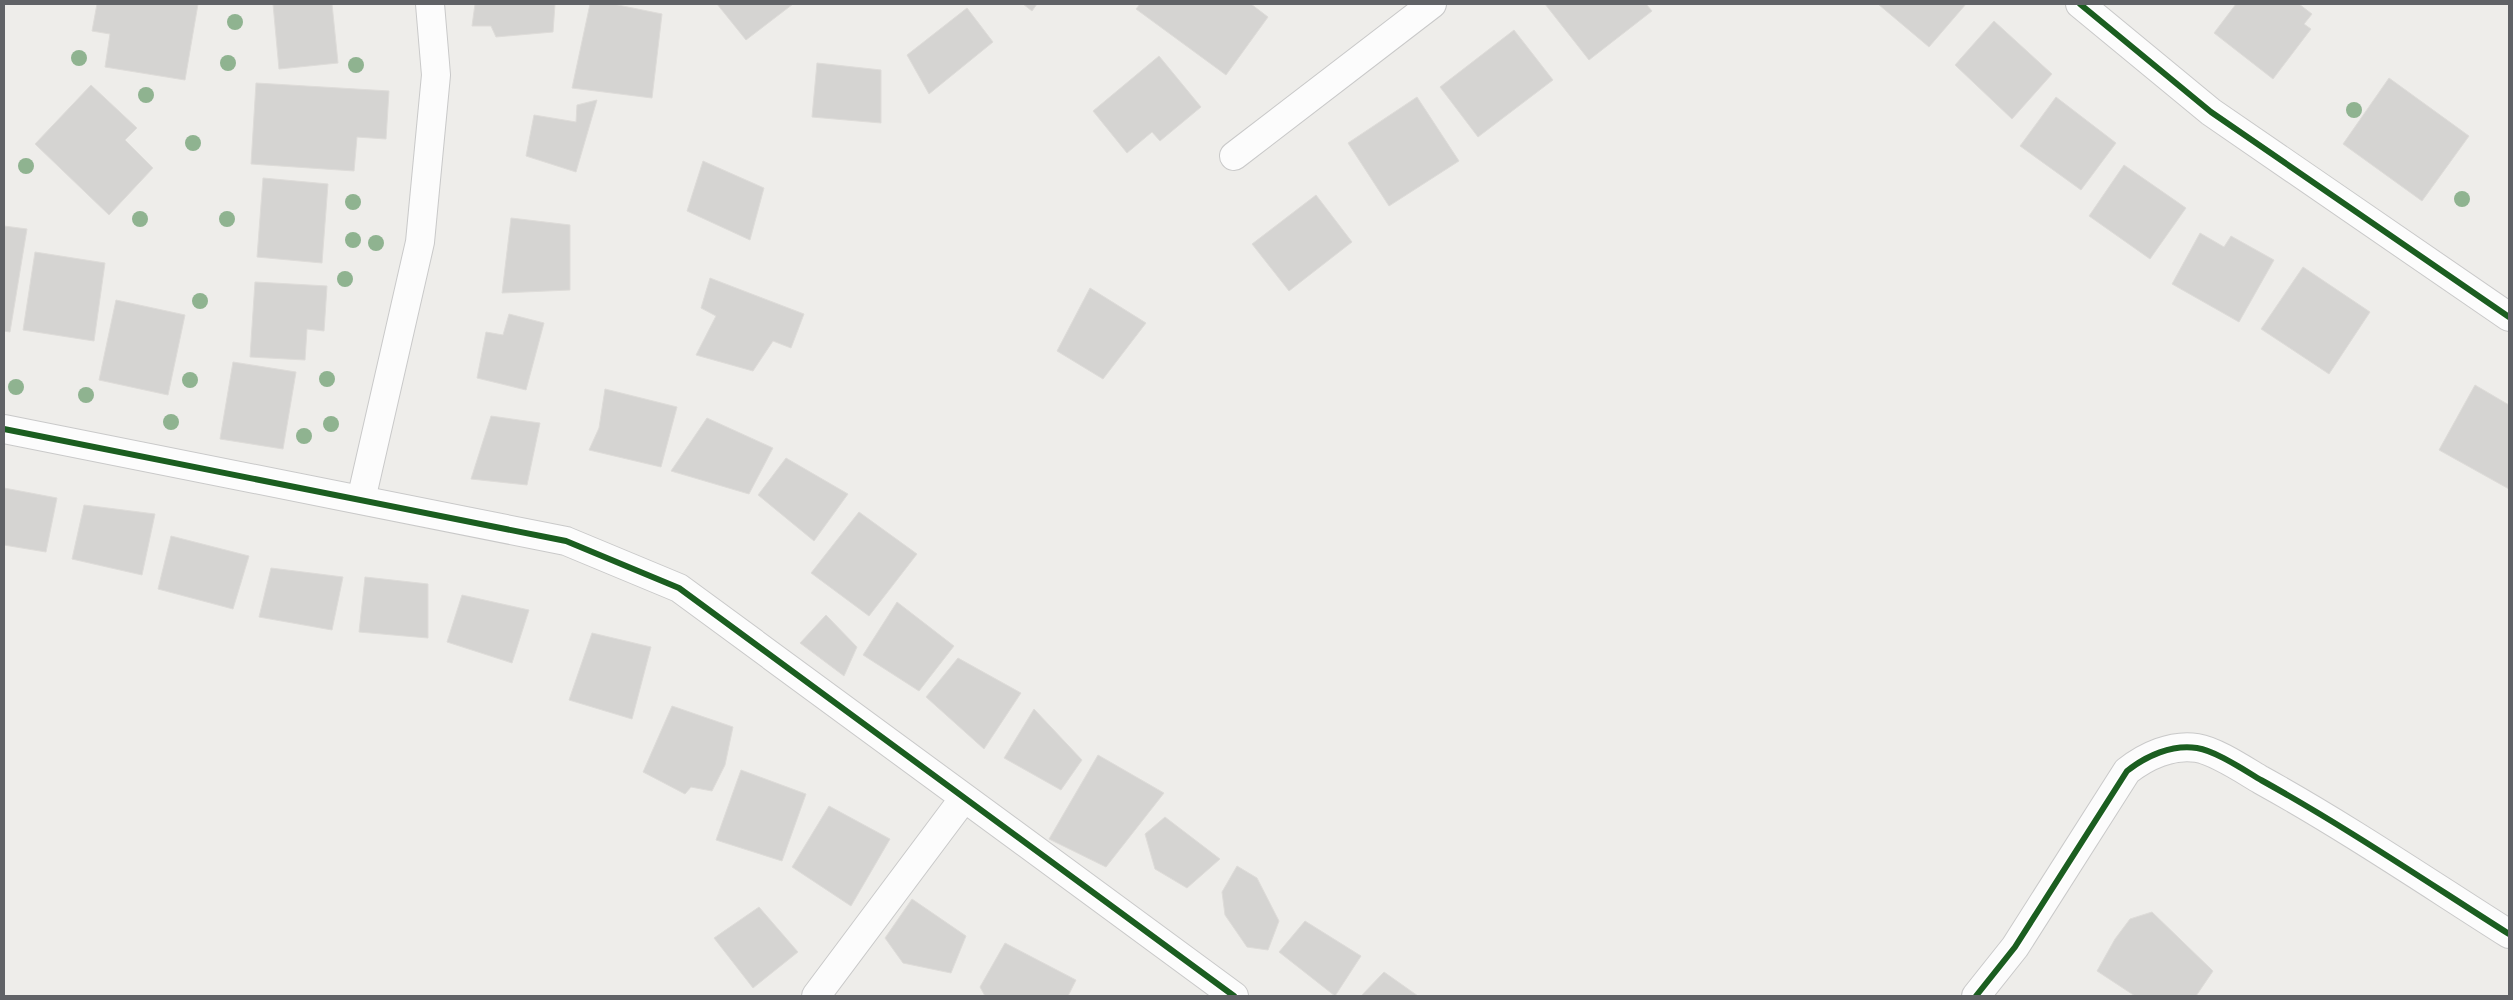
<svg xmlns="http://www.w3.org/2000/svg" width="2513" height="1000" font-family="Inter,sans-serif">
<rect width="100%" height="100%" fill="#eeedea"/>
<path fill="#d5d4d2" stroke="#dedcd9" d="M 97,4 L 198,4 L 185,80 L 105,67 L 110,34 L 92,31 Z
M 273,4 L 332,4 L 338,63 L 279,69 Z
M 475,4 L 555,4 L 553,32 L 496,37 L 491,26 L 472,26 Z
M 590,4 L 613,4 L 662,14 L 652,98 L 572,88 Z
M 717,4 L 793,4 L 746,40 Z
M 1023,4 L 1037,4 L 1032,11 Z
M 1140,4 L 1251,4 L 1268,17 L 1226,75 L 1136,9 Z
M 1545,4 L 1646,4 L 1652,11 L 1589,60 Z
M 1878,4 L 1966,4 L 1929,47 Z
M 2236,4 L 2299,4 L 2312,14 L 2304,24 L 2311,29 L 2273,79 L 2214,33 Z
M 967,8 L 993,42 L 929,94 L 907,55 Z
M 1994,21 L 2052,74 L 2012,119 L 1955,65 Z
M 1514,30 L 1553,80 L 1478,137 L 1440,87 Z
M 1159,56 L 1201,107 L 1160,141 L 1152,132 L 1127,153 L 1093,111 Z
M 817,63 L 881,70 L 881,123 L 812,117 Z
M 2389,78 L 2469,136 L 2422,201 L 2343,144 Z
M 256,83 L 389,91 L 386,139 L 357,137 L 354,171 L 251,164 Z
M 91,85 L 137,128 L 125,140 L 153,168 L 109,215 L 35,144 Z
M 1417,97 L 1459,161 L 1389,206 L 1348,143 Z
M 2056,97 L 2116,143 L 2081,190 L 2020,146 Z
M 597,100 L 576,172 L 526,156 L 534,115 L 576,122 L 577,105 Z
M 703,161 L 764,188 L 750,240 L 687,211 Z
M 2124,165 L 2186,208 L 2150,259 L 2089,216 Z
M 263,178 L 328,184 L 322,263 L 257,257 Z
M 1316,195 L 1352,242 L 1289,291 L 1252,244 Z
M 511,218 L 570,225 L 570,290 L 502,293 Z
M 4,226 L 27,229 L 10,332 L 4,331 Z
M 2200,233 L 2224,247 L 2231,236 L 2274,260 L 2239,322 L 2172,284 Z
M 35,252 L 105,263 L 94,341 L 23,330 Z
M 2303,267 L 2370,312 L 2329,374 L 2261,329 Z
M 710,278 L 804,314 L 791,348 L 773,341 L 753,371 L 696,355 L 716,316 L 701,308 Z
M 255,282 L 327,286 L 324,331 L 307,329 L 305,360 L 250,357 Z
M 1090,288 L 1146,323 L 1103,379 L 1057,351 Z
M 116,300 L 185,315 L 168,395 L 99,380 Z
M 509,314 L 544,323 L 526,390 L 477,378 L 486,332 L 503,335 Z
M 233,362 L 296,372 L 283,449 L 220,439 Z
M 2475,385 L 2509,405 L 2509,489 L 2439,450 Z
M 605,389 L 677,407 L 661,467 L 589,450 L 599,428 Z
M 491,416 L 540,423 L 527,485 L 471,479 Z
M 707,418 L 773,448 L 749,494 L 671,471 Z
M 786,458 L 848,494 L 814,541 L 758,495 Z
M 4,488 L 57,498 L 46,552 L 4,545 Z
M 84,505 L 155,514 L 142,575 L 72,559 Z
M 859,512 L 917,554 L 869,616 L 811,573 Z
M 171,536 L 249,556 L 233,609 L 158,589 Z
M 271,568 L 343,577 L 332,630 L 259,617 Z
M 365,577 L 428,584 L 428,638 L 359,632 Z
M 462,595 L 529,610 L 512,663 L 447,642 Z
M 897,602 L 954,646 L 919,691 L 863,655 Z
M 826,615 L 857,647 L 844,676 L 800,643 Z
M 592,633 L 651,647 L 632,719 L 569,700 Z
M 958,658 L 1021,693 L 984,749 L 926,697 Z
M 672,706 L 733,727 L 725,765 L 712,791 L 691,787 L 685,794 L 643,772 Z
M 1034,709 L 1082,760 L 1061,790 L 1004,758 Z
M 1098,755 L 1164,793 L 1106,867 L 1049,839 Z
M 741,770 L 806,794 L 782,861 L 716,840 Z
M 829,806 L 890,839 L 851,906 L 792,867 Z
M 1165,817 L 1220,859 L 1187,888 L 1155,869 L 1145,834 Z
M 1237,866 L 1257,878 L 1279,921 L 1268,950 L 1247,947 L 1225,915 L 1222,892 Z
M 912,899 L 966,936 L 951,973 L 903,963 L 885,938 Z
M 759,907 L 798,952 L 753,988 L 714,938 Z
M 2152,912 L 2213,971 L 2196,996 L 2135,996 L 2097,971 L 2115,939 L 2130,919 Z
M 1305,921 L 1361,956 L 1335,996 L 1279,952 Z
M 1005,943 L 1076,980 L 1068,996 L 985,996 L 980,987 Z
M 1384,972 L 1418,996 L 1361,996 Z"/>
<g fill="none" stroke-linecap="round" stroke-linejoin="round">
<defs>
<path id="minor" d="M 2080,4 L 2211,112 L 2509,317
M 1234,156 L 1432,4
M 4,429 L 566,541 L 679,588 L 1234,996
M 361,500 L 420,242 L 436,75 L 430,4
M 816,996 L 964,798
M 1976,996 L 2015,947 L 2127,771 C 2146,756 2172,744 2197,748 C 2216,751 2244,770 2261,780 C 2346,827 2427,882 2509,934"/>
</defs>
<use href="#minor" stroke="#c9c9c9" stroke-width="30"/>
<use href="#minor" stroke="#fcfcfc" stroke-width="28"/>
<defs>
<path id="cycleway" d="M 2080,4 L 2211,112 L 2509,317
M 4,429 L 566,541 L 679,588 L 1234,996
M 1976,996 L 2015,947 L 2127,771 C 2146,756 2172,744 2197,748 C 2216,751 2244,770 2261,780 C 2346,827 2427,882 2509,934"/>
</defs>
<use href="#cycleway" stroke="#fff" stroke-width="9"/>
<use href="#cycleway" stroke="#1b5e20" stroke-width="6"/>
</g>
<g fill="#8fb390">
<circle cx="235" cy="22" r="8"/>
<circle cx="79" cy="58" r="8"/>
<circle cx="228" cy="63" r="8"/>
<circle cx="356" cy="65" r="8"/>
<circle cx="146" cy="95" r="8"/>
<circle cx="2354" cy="110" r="8"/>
<circle cx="193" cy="143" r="8"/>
<circle cx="26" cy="166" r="8"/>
<circle cx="2462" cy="199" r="8"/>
<circle cx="353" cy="202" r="8"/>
<circle cx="140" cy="219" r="8"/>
<circle cx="227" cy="219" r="8"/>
<circle cx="353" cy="240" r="8"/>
<circle cx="376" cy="243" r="8"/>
<circle cx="345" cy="279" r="8"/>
<circle cx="200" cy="301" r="8"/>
<circle cx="327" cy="379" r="8"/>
<circle cx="190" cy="380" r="8"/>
<circle cx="16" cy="387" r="8"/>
<circle cx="86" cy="395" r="8"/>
<circle cx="171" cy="422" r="8"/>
<circle cx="331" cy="424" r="8"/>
<circle cx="304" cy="436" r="8"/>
</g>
<rect width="2513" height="1000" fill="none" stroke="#606266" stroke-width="10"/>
</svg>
